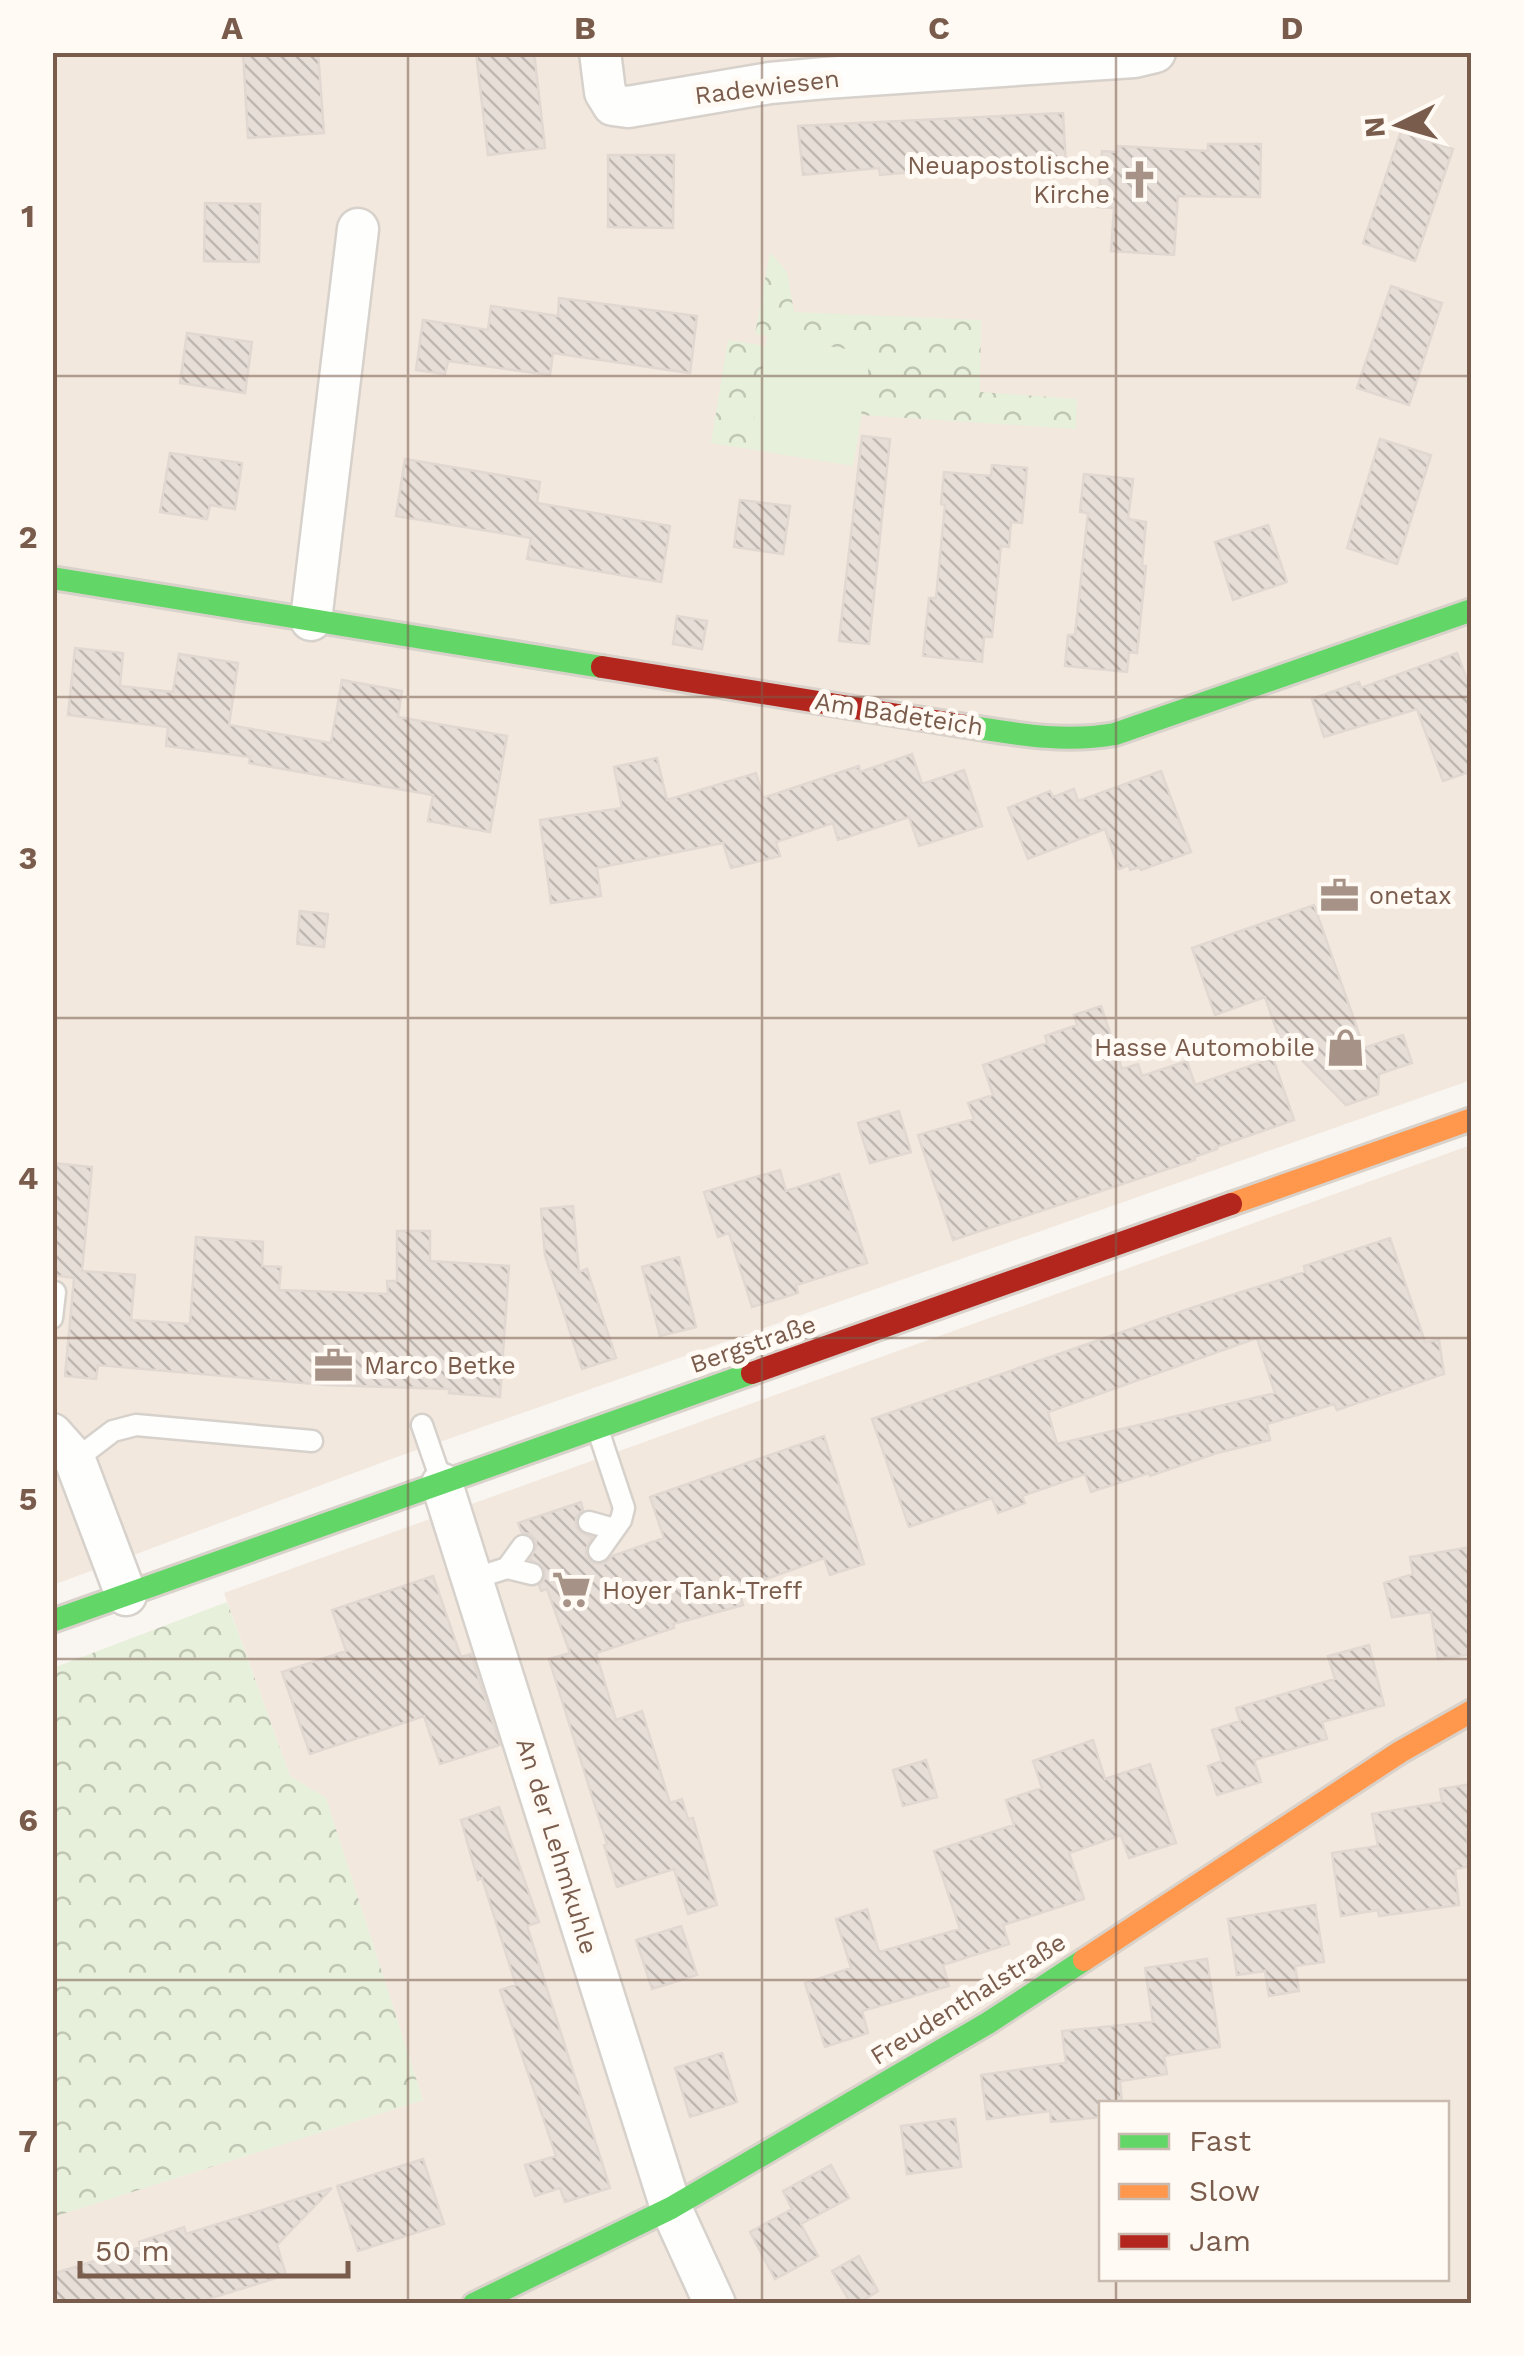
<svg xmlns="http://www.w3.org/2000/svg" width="1524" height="2356" font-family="'Work Sans',sans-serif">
<defs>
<pattern id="forest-crowns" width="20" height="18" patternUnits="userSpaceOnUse" patternTransform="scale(2.5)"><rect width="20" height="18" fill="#e7f0db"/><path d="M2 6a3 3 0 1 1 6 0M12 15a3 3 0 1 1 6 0" fill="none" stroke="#c0c6b4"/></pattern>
<pattern id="building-back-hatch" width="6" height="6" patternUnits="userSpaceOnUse" patternTransform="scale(2.5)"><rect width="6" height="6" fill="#e6ded7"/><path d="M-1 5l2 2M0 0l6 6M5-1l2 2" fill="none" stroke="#bfb7b1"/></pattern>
</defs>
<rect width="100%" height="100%" fill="#f9f5f0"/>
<path fill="#f2e8de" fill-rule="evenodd" d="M 53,53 L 1471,53 L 1471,1080 L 394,1458 L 53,1585 Z
M 1471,1145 L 1471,2303 L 53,2303 L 52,2217 L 423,2100 L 326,1799 L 290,1776 L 224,1593 ZM 1102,2104 L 1446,2104 L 1446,2278 L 1102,2278 Z"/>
<path fill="#e7f0db" d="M 767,336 L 872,353 L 853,466 L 749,449 Z"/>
<path fill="url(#forest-crowns)" d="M 770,252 L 787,272 L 794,312 L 981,320 L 980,392 L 1077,399 L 1076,429 L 861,415 L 871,353 L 755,334 Z
M 728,340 L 766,346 L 749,449 L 711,443 Z
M 227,1602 L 290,1776 L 326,1798 L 423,2100 L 53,2217 L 53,1668 Z"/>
<path fill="url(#building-back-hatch)" stroke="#e2d8d2" stroke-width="2.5" fill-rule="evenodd" d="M 243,52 L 318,52 L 324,133 L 248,138 Z
M 476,52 L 534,52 L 545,148 L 488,155 Z
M 1063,113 L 1066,166 L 975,172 L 974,167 L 880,175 L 879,168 L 803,175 L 798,126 Z
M 1401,131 L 1453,149 L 1415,261 L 1363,243 Z
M 1208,144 L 1261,144 L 1260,197 L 1178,196 L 1174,255 L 1111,251 L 1114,208 L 1098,207 L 1102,151 L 1118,152 L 1118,146 L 1208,151 Z
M 608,155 L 674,155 L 673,228 L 608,227 Z
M 205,203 L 260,204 L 259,262 L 204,261 Z
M 1391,286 L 1442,303 L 1409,405 L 1357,388 Z
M 559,298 L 697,316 L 690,373 L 553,353 L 550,375 L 448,361 L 445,374 L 416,370 L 423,320 L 488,330 L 491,306 L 558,316 Z
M 187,333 L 252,342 L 245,393 L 180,383 Z
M 862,436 L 890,439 L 869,644 L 839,641 Z
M 1380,439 L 1431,455 L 1397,564 L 1347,548 Z
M 170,453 L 242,463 L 235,509 L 210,505 L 207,519 L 160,512 Z
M 405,459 L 540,482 L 537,503 L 670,526 L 661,582 L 527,559 L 531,538 L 396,516 Z
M 992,465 L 1027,468 L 1022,523 L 1011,522 L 1009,547 L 1001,546 L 992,637 L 984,637 L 982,662 L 923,656 L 929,598 L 936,598 L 945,505 L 941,504 L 944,472 L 991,476 Z
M 1084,474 L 1133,479 L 1128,519 L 1146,522 L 1142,566 L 1146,566 L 1137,653 L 1129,652 L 1127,672 L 1065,666 L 1068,635 L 1075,635 L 1088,513 L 1080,512 Z
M 740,500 L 790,506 L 783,554 L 734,547 Z
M 1268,525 L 1287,582 L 1233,600 L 1215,542 Z
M 677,616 L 707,621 L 702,649 L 673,644 Z
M 75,648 L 123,653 L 120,686 L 173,692 L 179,654 L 238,663 L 229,725 L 331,743 L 342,680 L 402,691 L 398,717 L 507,736 L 490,832 L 428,821 L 433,795 L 249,763 L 250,757 L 166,746 L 168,727 L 68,715 Z
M 1457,653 L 1472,693 L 1472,771 L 1443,781 L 1417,709 L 1324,737 L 1312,699 L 1359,682 L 1361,688 Z
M 912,754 L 922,784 L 964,770 L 982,826 L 919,846 L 909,817 L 838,840 L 833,823 L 776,842 L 780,856 L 731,868 L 723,843 L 597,868 L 601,896 L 551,903 L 540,820 L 622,808 L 614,767 L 657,758 L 667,800 L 756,773 L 763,798 L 859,766 L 860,772 Z
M 1161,771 L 1191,852 L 1141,870 L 1139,867 L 1130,870 L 1129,865 L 1119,869 L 1105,829 L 1028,859 L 1008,808 L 1050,791 L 1053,797 L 1074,789 L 1078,801 Z
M 1314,905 L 1364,1048 L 1403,1035 L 1412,1063 L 1379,1074 L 1378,1094 L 1346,1105 L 1279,1037 L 1265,997 L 1215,1015 L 1192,948 Z
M 300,911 L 328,914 L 324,947 L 297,944 Z
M 1101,1006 L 1122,1069 L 1138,1064 L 1142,1076 L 1187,1061 L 1195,1085 L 1273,1058 L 1294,1120 L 1216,1147 L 1217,1149 L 1194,1157 L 1195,1160 L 953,1240 L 918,1135 L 974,1119 L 968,1103 L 993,1095 L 983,1065 L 1047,1043 L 1045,1036 L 1077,1025 L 1074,1015 Z
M 899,1111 L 911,1152 L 870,1163 L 858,1123 Z
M 52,1163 L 92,1167 L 82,1271 L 135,1275 L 131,1320 L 190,1324 L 196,1237 L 263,1242 L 262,1266 L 281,1267 L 279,1290 L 388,1294 L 387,1281 L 397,1281 L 397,1231 L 430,1231 L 430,1261 L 509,1266 L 500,1397 L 449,1393 L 450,1389 L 326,1385 L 98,1365 L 96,1379 L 65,1376 L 74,1278 L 52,1275 Z
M 780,1170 L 786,1191 L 839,1174 L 867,1263 L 796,1285 L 798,1293 L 752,1307 L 729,1233 L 718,1237 L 704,1192 Z
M 573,1206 L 579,1272 L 587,1269 L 616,1358 L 582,1369 L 545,1255 L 541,1209 Z
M 1390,1238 L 1425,1342 L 1439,1340 L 1444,1374 L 1337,1410 L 1334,1404 L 1267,1424 L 1270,1440 L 1217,1453 L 1150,1476 L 1149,1473 L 1091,1492 L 1085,1474 L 1022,1496 L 1025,1503 L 998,1513 L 992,1498 L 909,1527 L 872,1419 L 1194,1307 L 1305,1272 L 1304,1266 ZM 1257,1338 L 1275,1393 L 1057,1444 L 1048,1412 Z
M 679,1257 L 696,1327 L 660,1336 L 642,1267 Z
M 824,1436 L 864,1564 L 830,1575 L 824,1558 L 739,1589 L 743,1605 L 673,1624 L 674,1628 L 596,1653 L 616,1720 L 642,1711 L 670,1803 L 682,1799 L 688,1819 L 693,1818 L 717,1905 L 688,1914 L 674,1869 L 617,1887 L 604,1845 L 607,1844 L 549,1659 L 570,1653 L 547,1589 L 541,1591 L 539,1585 L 545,1578 L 545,1569 L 530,1559 L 536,1548 L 536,1541 L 530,1534 L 522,1533 L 518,1523 L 581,1502 L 583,1510 L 576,1517 L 576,1526 L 580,1532 L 592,1537 L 586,1549 L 586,1556 L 592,1563 L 604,1564 L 612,1556 L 664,1538 L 650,1497 Z
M 1472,1547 L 1472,1654 L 1438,1659 L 1431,1612 L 1392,1617 L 1384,1583 L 1413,1574 L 1410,1557 Z
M 433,1576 L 461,1657 L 471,1654 L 500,1745 L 440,1764 L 424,1716 L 310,1754 L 282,1672 L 346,1651 L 332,1610 Z
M 1369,1645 L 1384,1705 L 1322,1722 L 1327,1739 L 1254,1760 L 1261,1782 L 1217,1795 L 1208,1766 L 1222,1761 L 1212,1730 L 1240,1721 L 1236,1708 L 1335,1679 L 1328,1656 Z
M 1093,1740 L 1105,1779 L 1150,1764 L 1176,1843 L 1129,1858 L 1121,1835 L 1069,1853 L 1084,1899 L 1003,1925 L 1009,1944 L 943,1965 L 949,1986 L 862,2011 L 868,2033 L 825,2047 L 805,1983 L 851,1968 L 836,1919 L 867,1909 L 879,1952 L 960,1929 L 934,1851 L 1014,1825 L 1006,1800 L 1042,1788 L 1033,1761 Z
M 926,1760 L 937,1797 L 903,1806 L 893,1770 Z
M 1472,1784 L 1472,1831 L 1466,1832 L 1472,1866 L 1455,1869 L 1459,1905 L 1379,1916 L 1378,1910 L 1341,1916 L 1332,1853 L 1378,1846 L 1372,1814 L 1442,1802 L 1440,1789 Z
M 499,1807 L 539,1922 L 527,1926 L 610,2188 L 565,2202 L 560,2188 L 535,2196 L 525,2165 L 556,2156 L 500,1990 L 516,1985 L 482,1878 L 478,1880 L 461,1820 Z
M 1315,1905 L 1324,1962 L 1295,1966 L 1299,1991 L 1269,1996 L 1265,1971 L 1237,1975 L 1228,1919 Z
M 681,1926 L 697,1975 L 652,1989 L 636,1940 Z
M 1207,1959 L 1220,2047 L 1164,2056 L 1167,2074 L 1120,2081 L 1122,2104 L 1102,2104 L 1102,2117 L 1051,2122 L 1050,2111 L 987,2119 L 981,2075 L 1066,2063 L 1062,2031 L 1153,2022 L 1145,1968 Z
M 722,2053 L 737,2102 L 690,2117 L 675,2068 Z
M 955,2119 L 961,2167 L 907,2174 L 901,2126 Z
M 423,2159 L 444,2224 L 358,2251 L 337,2186 Z
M 831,2165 L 849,2198 L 801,2224 L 818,2256 L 775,2279 L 750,2232 L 792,2209 L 783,2191 Z
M 332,2188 L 277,2245 L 286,2275 L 192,2304 L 52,2304 L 52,2274 L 141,2247 L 139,2242 L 184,2227 L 186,2234 Z
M 859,2256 L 878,2291 L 857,2304 L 851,2304 L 832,2271 Z"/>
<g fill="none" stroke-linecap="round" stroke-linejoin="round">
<defs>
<path id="lane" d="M 52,1292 L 55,1292 L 52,1318
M 422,1425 L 441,1480
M 598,1430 L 624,1508 L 621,1520 L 599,1551
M 75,1460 L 113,1431 L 136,1425 L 312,1441
M 589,1522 L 614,1529
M 507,1568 L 523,1546
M 473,1579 L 507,1568 L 532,1574"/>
<path id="street" d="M 600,52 L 605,92 L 613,105 L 628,107 L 770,83 L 825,78 L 1134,57 L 1155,52
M 311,620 L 358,229
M 52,1434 L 75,1460 L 126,1595
M 442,1484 L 671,2208 L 715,2304"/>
<path id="fast" d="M 52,578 L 602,667
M 966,726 C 1017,734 1063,743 1115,734 L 1472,610
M 52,1621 L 752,1373
M 474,2304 L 671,2208 L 988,2023 L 1084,1960"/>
<path id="slow" d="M 1231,1204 L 1472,1119
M 1084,1960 L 1400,1752 L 1472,1711"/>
<path id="jam" d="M 602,667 L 966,726
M 752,1373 L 1231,1204"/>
</defs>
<use href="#lane" stroke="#d7d1cb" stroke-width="25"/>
<use href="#street" stroke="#d7d1cb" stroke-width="45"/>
<use href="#fast" stroke="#d9d2cb" stroke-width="28"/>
<use href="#slow" stroke="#d9d2cb" stroke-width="28"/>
<use href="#jam" stroke="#d9d2cb" stroke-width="28"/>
<use href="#lane" stroke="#fefefd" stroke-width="20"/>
<use href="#street" stroke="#fefefd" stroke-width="40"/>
<use href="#fast" stroke="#63d668" stroke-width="22"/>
<use href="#slow" stroke="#ff974d" stroke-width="22"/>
<use href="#jam" stroke="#b3261e" stroke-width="22"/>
</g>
<path fill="none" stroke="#7a5c4d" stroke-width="2.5" stroke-opacity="0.55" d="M 408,52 L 408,2304M 762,52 L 762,2304M 1116,52 L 1116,2104M 52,376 L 1472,376M 52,697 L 1472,697M 52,1018 L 1472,1018M 52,1338 L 1472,1338M 52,1659 L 1472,1659M 52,1980 L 1472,1980M 1116,2278 L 1116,2304"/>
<defs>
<symbol id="church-bare" viewBox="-9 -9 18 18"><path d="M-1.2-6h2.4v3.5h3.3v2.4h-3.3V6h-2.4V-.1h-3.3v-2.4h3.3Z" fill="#a69286" stroke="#fffaf3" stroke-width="2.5" paint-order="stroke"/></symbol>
<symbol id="office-bare" viewBox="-9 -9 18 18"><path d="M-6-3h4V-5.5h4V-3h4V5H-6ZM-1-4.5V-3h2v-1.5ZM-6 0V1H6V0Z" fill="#a69286" stroke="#fffaf3" stroke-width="2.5" paint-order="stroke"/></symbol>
<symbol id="shop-bare" viewBox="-9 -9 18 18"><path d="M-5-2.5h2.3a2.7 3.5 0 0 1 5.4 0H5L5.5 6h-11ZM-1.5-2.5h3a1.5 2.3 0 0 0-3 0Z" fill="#a69286" stroke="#fffaf3" stroke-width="2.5" paint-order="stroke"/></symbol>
<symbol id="supermarket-bare" viewBox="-9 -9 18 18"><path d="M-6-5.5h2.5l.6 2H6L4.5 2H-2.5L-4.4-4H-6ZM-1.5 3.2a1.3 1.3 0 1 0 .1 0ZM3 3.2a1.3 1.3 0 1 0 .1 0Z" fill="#a69286" stroke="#fffaf3" stroke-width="2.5" paint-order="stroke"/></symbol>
</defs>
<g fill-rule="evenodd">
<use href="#church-bare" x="1112" y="152" width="55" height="55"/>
<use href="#office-bare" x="1312" y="868" width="55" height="55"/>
<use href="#shop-bare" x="1318" y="1020" width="55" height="55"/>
<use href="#office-bare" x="306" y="1338" width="55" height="55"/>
<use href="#supermarket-bare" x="544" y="1562" width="55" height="55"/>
</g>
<g text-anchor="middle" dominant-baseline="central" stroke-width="10" stroke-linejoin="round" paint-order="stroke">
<g font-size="25" fill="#7a5c4d" stroke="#fffaf3">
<text transform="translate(767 87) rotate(-7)">Radewiesen</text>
<text transform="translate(899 714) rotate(9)">Am Badeteich</text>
<text transform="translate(753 1344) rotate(-19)">Bergstraße</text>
<text transform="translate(557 1846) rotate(73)">An der Lehmkuhle</text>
<text transform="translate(968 1999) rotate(-32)">Freudenthalstraße</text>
</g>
<g font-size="25" fill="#7a5c4d" stroke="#fffaf3" text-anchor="start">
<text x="1110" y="165" text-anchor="end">Neuapostolische<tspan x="1110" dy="29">Kirche</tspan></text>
<text x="1369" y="895">onetax</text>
<text x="1315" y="1047" text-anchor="end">Hasse Automobile</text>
<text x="364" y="1365">Marco Betke</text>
<text x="602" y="1590">Hoyer Tank-Treff</text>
</g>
</g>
<rect width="1524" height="2356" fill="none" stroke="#fffaf3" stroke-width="110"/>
<rect x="1099" y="2101" width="350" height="180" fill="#fffaf3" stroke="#cabbb1" stroke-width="2.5"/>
<rect x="1119" y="2134" width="50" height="15" fill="#63d668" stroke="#cabbb1" stroke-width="2.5"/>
<text x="1189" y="2151" font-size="30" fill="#7a5c4d">Fast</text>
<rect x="1119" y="2184" width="50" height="15" fill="#ff974d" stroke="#cabbb1" stroke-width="2.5"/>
<text x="1189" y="2201" font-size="30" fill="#7a5c4d">Slow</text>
<rect x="1119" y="2234" width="50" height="15" fill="#b3261e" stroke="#cabbb1" stroke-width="2.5"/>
<text x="1189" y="2251" font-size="30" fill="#7a5c4d">Jam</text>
<g transform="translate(1399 125) rotate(265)" stroke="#fffaf3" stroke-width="8" paint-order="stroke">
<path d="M0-8L18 38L0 25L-18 38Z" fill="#7a5c4d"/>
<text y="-15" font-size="28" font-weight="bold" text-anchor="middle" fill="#7a5c4d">N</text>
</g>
<path d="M80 2261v15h268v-15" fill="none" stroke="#7a5c4d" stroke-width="5"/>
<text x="95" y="2261" font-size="30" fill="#7a5c4d" stroke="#fffaf3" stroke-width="8" paint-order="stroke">50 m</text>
<rect x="55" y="55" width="1414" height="2246" fill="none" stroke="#7a5c4d" stroke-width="4"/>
<g font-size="32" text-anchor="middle" font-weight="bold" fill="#7a5c4d">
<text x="232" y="39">A</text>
<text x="585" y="39">B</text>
<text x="939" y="39">C</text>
<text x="1292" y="39">D</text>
<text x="28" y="227">1</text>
<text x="28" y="548">2</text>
<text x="28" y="869">3</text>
<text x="28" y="1189">4</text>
<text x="28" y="1510">5</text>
<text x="28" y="1831">6</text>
<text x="28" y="2152">7</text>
</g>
</svg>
